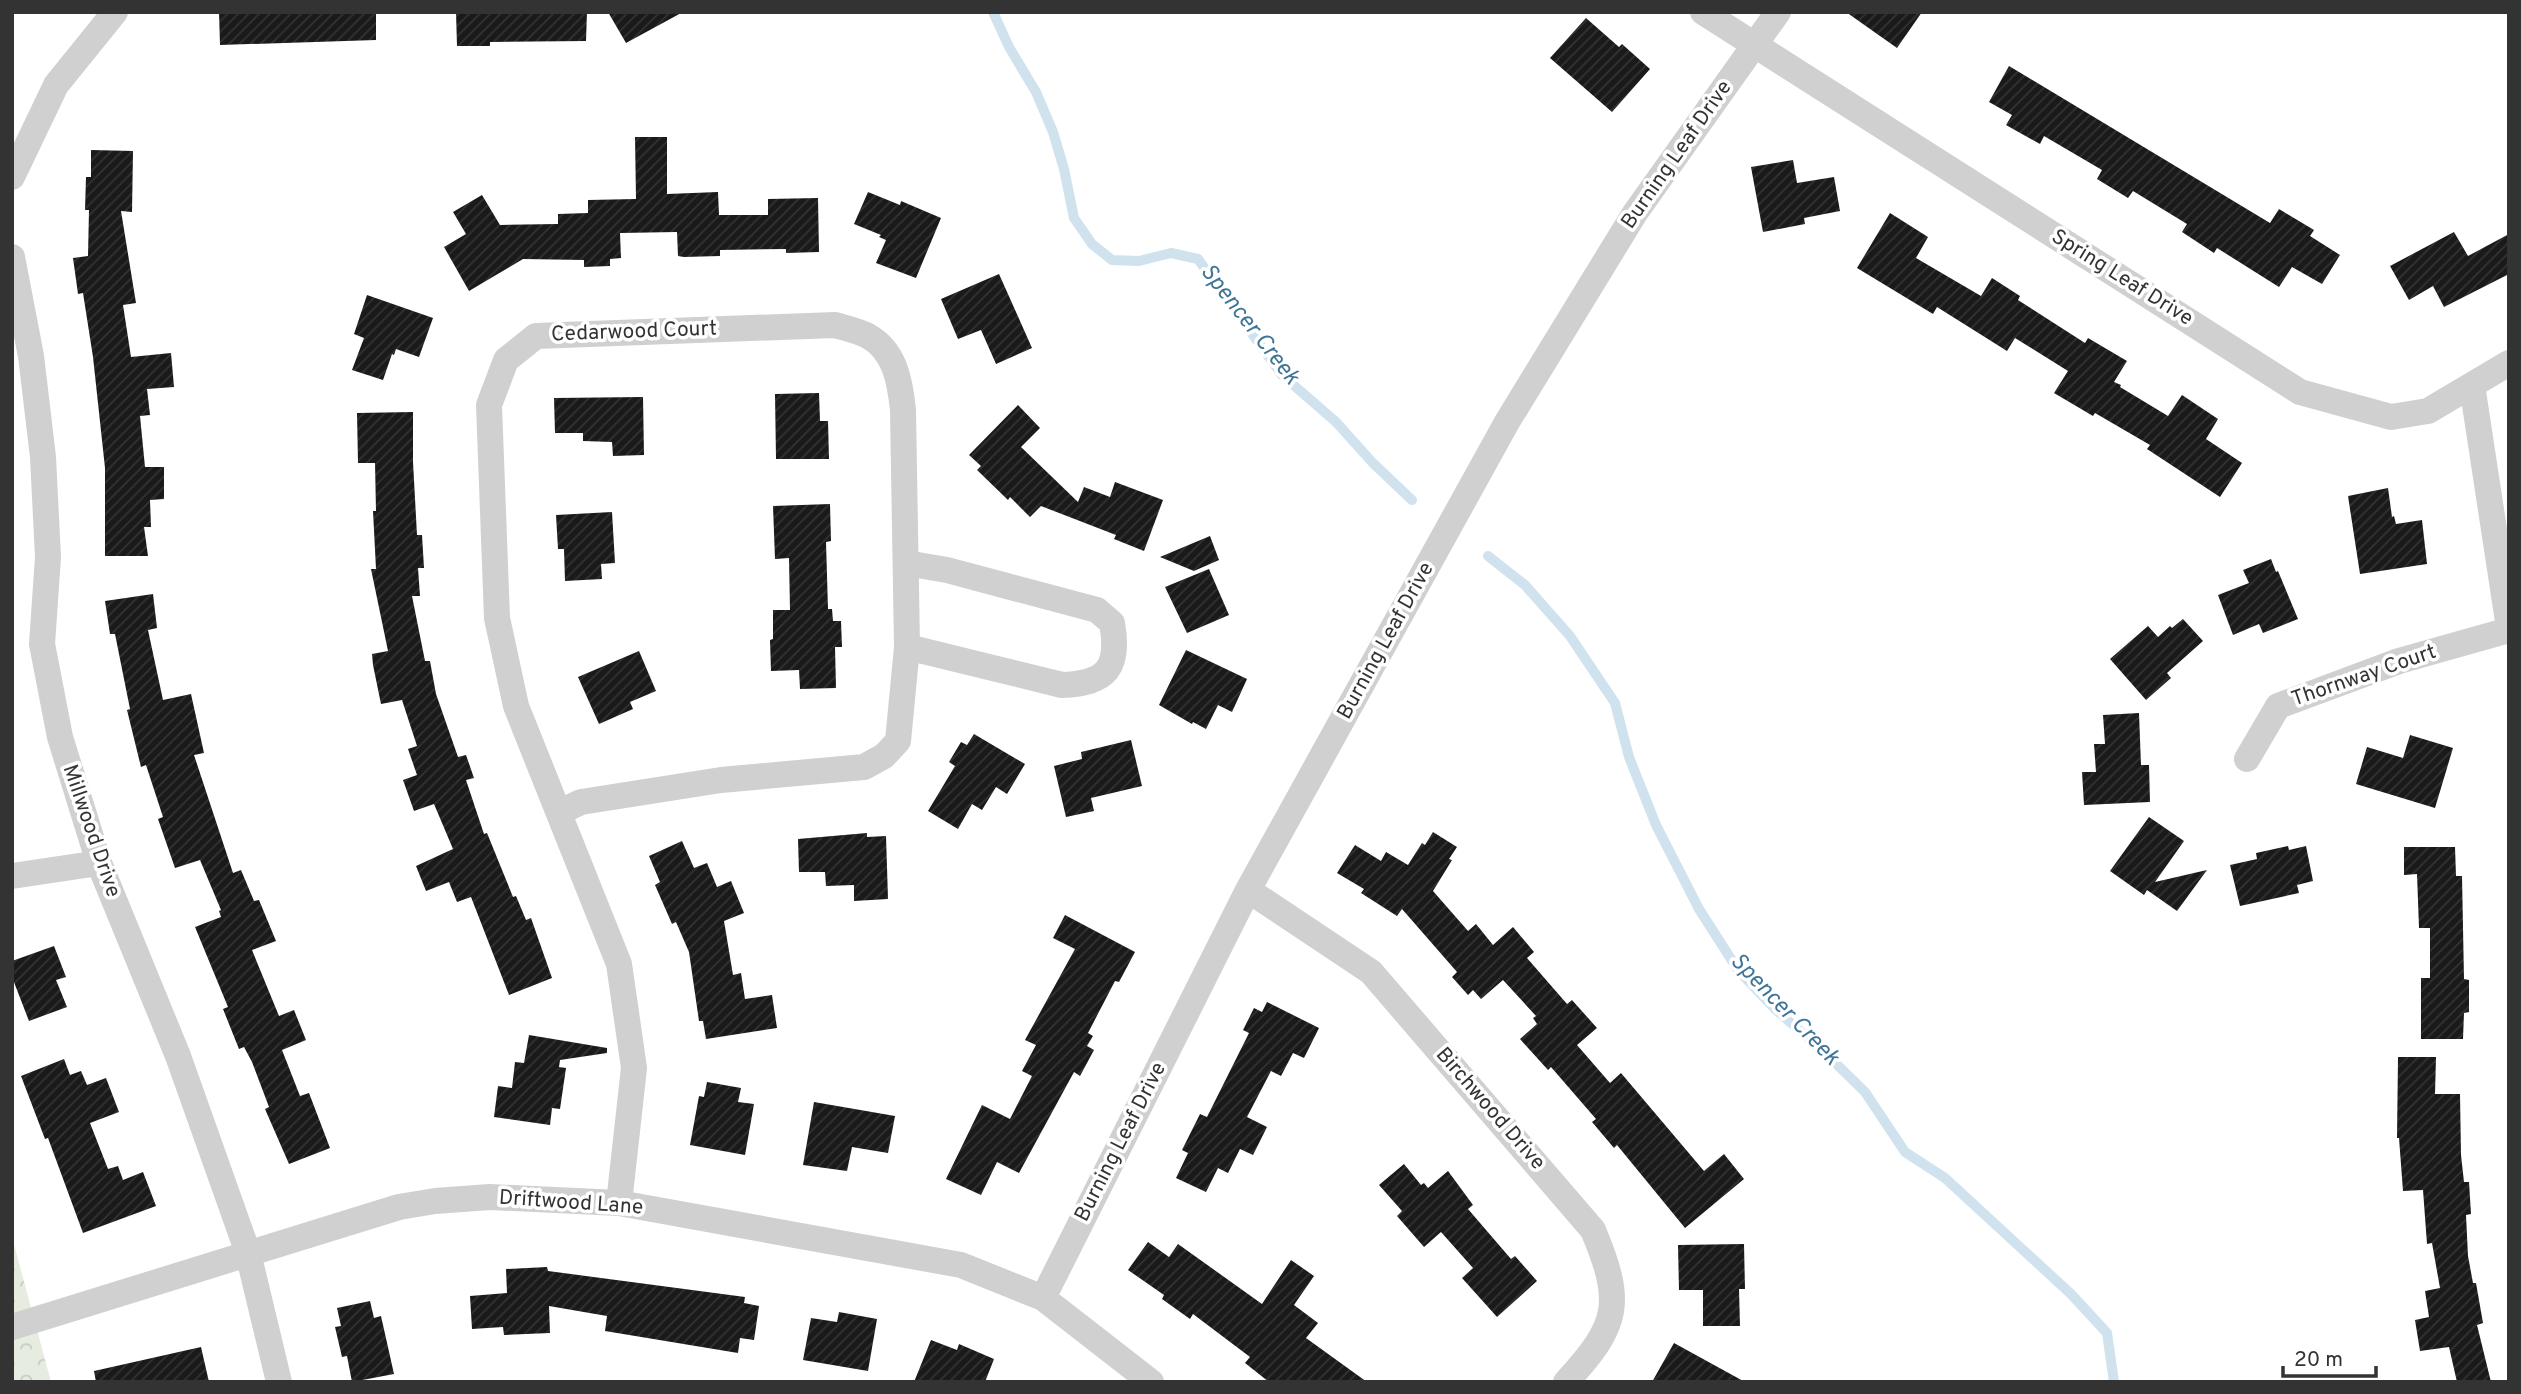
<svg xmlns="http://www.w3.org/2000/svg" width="2521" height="1394" font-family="Overpass,sans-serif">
<defs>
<pattern id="forest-crowns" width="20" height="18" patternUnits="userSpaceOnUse" patternTransform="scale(1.75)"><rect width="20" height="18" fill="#e6ecdf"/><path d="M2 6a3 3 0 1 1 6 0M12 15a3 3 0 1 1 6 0" fill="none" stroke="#c6cbc0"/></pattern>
<pattern id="building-hatch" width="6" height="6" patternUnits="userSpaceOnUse" patternTransform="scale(1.75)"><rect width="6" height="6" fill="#1a1a1a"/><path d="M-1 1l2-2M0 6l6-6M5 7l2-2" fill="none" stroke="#333"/></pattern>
</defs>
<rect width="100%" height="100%" fill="#fff"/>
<path fill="url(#forest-crowns)" d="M 12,1237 L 51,1382 L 12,1382 Z"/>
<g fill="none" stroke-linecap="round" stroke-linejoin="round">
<path stroke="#cfe2ee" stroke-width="10" d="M 993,12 L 1009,47 L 1036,92 L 1053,132 L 1064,169 L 1074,218 L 1092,244 L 1112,260 L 1139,261 L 1171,253 L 1198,259 L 1282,375 L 1336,422 L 1372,462 L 1412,500
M 1488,556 L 1525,585 L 1570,636 L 1615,703 L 1629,757 L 1656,825 L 1699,909 L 1738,970 L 1776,1010 L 1819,1047 L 1865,1092 L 1905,1152 L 1945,1178 L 2071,1294 L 2107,1333 L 2114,1382"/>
</g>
<path fill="url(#building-hatch)" d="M 219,12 L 376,12 L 376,40 L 220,45 Z
M 456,12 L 587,12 L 586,41 L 490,42 L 490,46 L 457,46 Z
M 608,12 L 683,12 L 626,43 Z
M 1846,12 L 1922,12 L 1897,48 Z
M 1586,18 L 1619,47 L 1622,44 L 1650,69 L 1612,112 L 1550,58 Z
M 2009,66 L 2270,223 L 2279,209 L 2314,230 L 2310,236 L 2340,255 L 2322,284 L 2292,267 L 2279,287 L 2217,248 L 2214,253 L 2182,232 L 2187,224 L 2133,191 L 2128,198 L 2097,179 L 2102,170 L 2044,136 L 2040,144 L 2006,125 L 2012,115 L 1989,102 Z
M 635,137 L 667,137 L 667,194 L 718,192 L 719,215 L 768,215 L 768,199 L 818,198 L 819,252 L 786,253 L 786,249 L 720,250 L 720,256 L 684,257 L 678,256 L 677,232 L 620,233 L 621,258 L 610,259 L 610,266 L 584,267 L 584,260 L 523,259 L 469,291 L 444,247 L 466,234 L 453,212 L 482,195 L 500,225 L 558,224 L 558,214 L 588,213 L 588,200 L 636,199 Z
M 91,150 L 133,151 L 132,212 L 121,211 L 136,303 L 123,305 L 131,357 L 171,353 L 174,387 L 147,389 L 150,415 L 140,416 L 145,467 L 164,467 L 164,499 L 150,500 L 151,527 L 144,527 L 148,556 L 105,556 L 105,468 L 93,357 L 83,293 L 78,294 L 73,258 L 88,256 L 89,210 L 85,210 L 86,177 L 91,177 Z
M 1793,160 L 1797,183 L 1834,177 L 1840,211 L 1804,218 L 1805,224 L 1763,232 L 1751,167 Z
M 868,192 L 900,205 L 901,201 L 941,218 L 916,278 L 876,263 L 886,240 L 879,237 L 881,235 L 854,224 Z
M 1890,213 L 1928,237 L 1916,258 L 1981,296 L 1992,278 L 2020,296 L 2018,300 L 2085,343 L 2088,338 L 2127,361 L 2114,382 L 2121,385 L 2120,387 L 2168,416 L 2182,395 L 2218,419 L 2206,439 L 2242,463 L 2220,497 L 2147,449 L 2150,445 L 2095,413 L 2093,416 L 2054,393 L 2068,371 L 2015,338 L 2007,351 L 1937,307 L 1933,314 L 1857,268 Z
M 2454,232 L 2468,256 L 2509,234 L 2509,274 L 2444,307 L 2433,286 L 2409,300 L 2390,266 Z
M 999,274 L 1032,348 L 996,364 L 981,330 L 958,339 L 941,299 Z
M 367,295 L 433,318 L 419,357 L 396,349 L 394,355 L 392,354 L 383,380 L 352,370 L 364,338 L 354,334 Z
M 819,393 L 820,421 L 828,421 L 829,459 L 776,459 L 775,394 Z
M 643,397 L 644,455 L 613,456 L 612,442 L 583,441 L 583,433 L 555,433 L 554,398 Z
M 1018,405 L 1040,428 L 1021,447 L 1078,502 L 1084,487 L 1110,497 L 1115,482 L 1163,500 L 1144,551 L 1114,539 L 1116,535 L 1041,506 L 1030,517 L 1010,497 L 1008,500 L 977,470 L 981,466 L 969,455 Z
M 413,412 L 413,462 L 417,535 L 422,535 L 424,568 L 418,568 L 420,596 L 412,596 L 425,661 L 430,661 L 436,694 L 458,757 L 466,755 L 474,778 L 466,780 L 484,834 L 487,833 L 513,897 L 516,896 L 526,920 L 531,918 L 552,978 L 509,995 L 471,897 L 457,902 L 449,882 L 426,891 L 416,866 L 453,849 L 434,804 L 414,811 L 403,780 L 417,775 L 408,749 L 417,746 L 402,700 L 381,704 L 373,665 L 372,654 L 388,651 L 371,569 L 376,569 L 373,511 L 376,511 L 375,463 L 358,463 L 357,413 Z
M 2388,488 L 2392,517 L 2394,516 L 2396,524 L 2422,520 L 2427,564 L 2360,574 L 2348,496 Z
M 830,504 L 831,541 L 826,542 L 828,609 L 832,609 L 833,621 L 841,621 L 842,647 L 835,647 L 836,688 L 800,689 L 799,670 L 771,671 L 770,640 L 773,639 L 773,610 L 790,610 L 789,558 L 775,559 L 773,506 Z
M 612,512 L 615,563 L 601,564 L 602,579 L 565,581 L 564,549 L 558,549 L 556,515 Z
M 1210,536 L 1219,560 L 1194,571 L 1160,557 Z
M 2271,559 L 2276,572 L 2278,571 L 2298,619 L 2263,633 L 2259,624 L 2233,635 L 2218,595 L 2249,583 L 2243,570 Z
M 1209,569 L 1229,615 L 1187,633 L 1165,587 Z
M 153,594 L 157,628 L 148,630 L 163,700 L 191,694 L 204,753 L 194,755 L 233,873 L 241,870 L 254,901 L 259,900 L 276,941 L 252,950 L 279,1016 L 294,1010 L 306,1040 L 282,1050 L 300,1096 L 309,1093 L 330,1148 L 289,1164 L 265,1109 L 269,1107 L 252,1062 L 244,1047 L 239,1049 L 223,1009 L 228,1007 L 195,927 L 221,917 L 219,911 L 221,910 L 200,860 L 175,868 L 158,819 L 163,817 L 146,765 L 141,767 L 127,710 L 130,709 L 115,634 L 110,634 L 105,601 Z
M 2183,619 L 2203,641 L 2167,673 L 2171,678 L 2146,700 L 2110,659 L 2148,626 L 2158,637 L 2170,626 L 2172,628 Z
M 1186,650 L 1247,679 L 1232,712 L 1218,705 L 1206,729 L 1193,722 L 1192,724 L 1159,705 Z
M 639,651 L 656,691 L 630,702 L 633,709 L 599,724 L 578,677 Z
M 2139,713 L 2141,765 L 2149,765 L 2150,802 L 2084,805 L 2082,772 L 2096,772 L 2094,744 L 2105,744 L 2103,715 Z
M 974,734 L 1025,764 L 1007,794 L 996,787 L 982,810 L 972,804 L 958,829 L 928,811 L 955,766 L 949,762 L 961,742 L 967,745 Z
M 2410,735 L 2453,748 L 2435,808 L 2356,784 L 2367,747 L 2403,758 Z
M 1131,740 L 1142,786 L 1091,798 L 1094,811 L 1066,817 L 1054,766 L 1082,759 L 1081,752 Z
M 2149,817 L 2184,841 L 2155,882 L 2207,870 L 2177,911 L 2147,890 L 2144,895 L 2110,871 Z
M 1433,832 L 1457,847 L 1449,859 L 1452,860 L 1433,891 L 1468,931 L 1476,924 L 1493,945 L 1513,927 L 1534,952 L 1527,958 L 1567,1004 L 1572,1000 L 1597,1028 L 1577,1045 L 1610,1083 L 1621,1073 L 1704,1171 L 1724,1154 L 1744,1179 L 1685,1228 L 1617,1145 L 1614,1148 L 1592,1122 L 1596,1119 L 1551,1067 L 1548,1070 L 1520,1039 L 1537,1024 L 1533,1018 L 1536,1016 L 1503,980 L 1481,999 L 1473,990 L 1468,995 L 1452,977 L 1457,972 L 1402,909 L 1397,916 L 1361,893 L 1364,889 L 1337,873 L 1355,845 L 1381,861 L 1386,852 L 1408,865 L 1422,843 L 1425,845 Z
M 867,833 L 867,837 L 886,836 L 888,899 L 854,901 L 854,885 L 826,886 L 825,872 L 799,872 L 798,839 Z
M 682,841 L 694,868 L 707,863 L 717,887 L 731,881 L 744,913 L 724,921 L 733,975 L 741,973 L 745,999 L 772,995 L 777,1028 L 706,1039 L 703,1021 L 699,1021 L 689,952 L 676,922 L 672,924 L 655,885 L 660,882 L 649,856 Z
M 2288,846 L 2289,850 L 2306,846 L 2313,881 L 2297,885 L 2299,893 L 2240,906 L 2230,865 L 2257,859 L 2256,853 Z
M 2404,847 L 2455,847 L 2456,876 L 2462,876 L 2464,979 L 2469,980 L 2469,1012 L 2464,1013 L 2463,1039 L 2421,1039 L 2421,978 L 2430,978 L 2430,928 L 2419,928 L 2417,874 L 2404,875 Z
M 1065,915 L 1135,952 L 1119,982 L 1115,981 L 1088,1033 L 1093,1036 L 1087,1046 L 1094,1050 L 1080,1076 L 1074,1072 L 1019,1173 L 997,1162 L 981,1195 L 946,1179 L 982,1105 L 1010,1119 L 1032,1076 L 1022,1071 L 1036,1045 L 1025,1040 L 1075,949 L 1053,938 Z
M 54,946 L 66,977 L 56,980 L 67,1007 L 29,1021 L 12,977 L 12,961 Z
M 1267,1002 L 1319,1028 L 1304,1058 L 1293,1053 L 1281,1076 L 1271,1071 L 1247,1117 L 1267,1127 L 1253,1155 L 1240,1149 L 1228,1173 L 1218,1168 L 1206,1192 L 1176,1178 L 1188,1153 L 1182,1150 L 1200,1114 L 1207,1117 L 1249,1033 L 1243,1030 L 1254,1008 L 1262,1012 Z
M 529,1035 L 607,1048 L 607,1053 L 560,1060 L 559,1067 L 566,1068 L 560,1109 L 552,1108 L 550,1125 L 494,1117 L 498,1086 L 512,1088 L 515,1062 L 524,1063 Z
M 2398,1057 L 2436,1057 L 2435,1094 L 2460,1094 L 2461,1155 L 2464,1182 L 2469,1182 L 2471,1214 L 2466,1215 L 2468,1256 L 2473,1283 L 2476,1283 L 2483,1323 L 2477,1325 L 2491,1382 L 2457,1382 L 2449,1347 L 2420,1351 L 2415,1320 L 2429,1317 L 2425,1291 L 2440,1288 L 2432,1243 L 2427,1244 L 2423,1190 L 2403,1191 L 2399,1138 L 2397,1138 Z
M 64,1059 L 70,1075 L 81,1071 L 87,1085 L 106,1078 L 119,1112 L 90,1123 L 108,1169 L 118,1166 L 123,1180 L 143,1172 L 156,1206 L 83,1233 L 48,1138 L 45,1139 L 21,1076 Z
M 707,1082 L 741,1088 L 738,1102 L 754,1104 L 745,1155 L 690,1145 L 699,1096 L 704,1097 Z
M 814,1102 L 895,1116 L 888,1153 L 852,1147 L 847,1171 L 803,1165 Z
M 1404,1164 L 1421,1185 L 1424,1183 L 1428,1188 L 1448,1171 L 1473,1205 L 1468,1209 L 1511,1259 L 1515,1256 L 1537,1281 L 1497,1317 L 1462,1278 L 1473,1268 L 1441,1232 L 1424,1247 L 1397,1216 L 1402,1211 L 1379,1185 Z
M 1148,1242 L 1169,1257 L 1178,1244 L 1262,1304 L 1291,1260 L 1314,1276 L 1294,1305 L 1318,1323 L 1306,1338 L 1367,1382 L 1269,1382 L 1245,1363 L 1250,1357 L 1193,1314 L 1190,1319 L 1162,1299 L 1164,1295 L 1128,1270 Z
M 1744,1244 L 1745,1289 L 1739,1289 L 1740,1326 L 1703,1326 L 1703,1290 L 1679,1290 L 1678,1245 Z
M 547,1267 L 548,1271 L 745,1297 L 744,1303 L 759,1306 L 754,1340 L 740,1338 L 738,1353 L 605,1331 L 607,1316 L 549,1306 L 550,1333 L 504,1335 L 503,1327 L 472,1329 L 470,1296 L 507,1293 L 506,1269 Z
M 370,1301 L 374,1318 L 381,1316 L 394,1374 L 352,1382 L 347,1356 L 342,1357 L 335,1327 L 341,1326 L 337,1308 Z
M 839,1312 L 877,1319 L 868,1371 L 803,1360 L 811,1318 L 837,1322 Z
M 931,1340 L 957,1350 L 959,1344 L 994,1359 L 985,1382 L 914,1382 Z
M 1674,1343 L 1745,1382 L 1652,1382 Z
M 201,1347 L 209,1382 L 96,1382 L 94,1371 Z"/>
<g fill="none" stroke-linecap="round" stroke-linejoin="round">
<path stroke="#d0d0d0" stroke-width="26" d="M 1703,12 L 2300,392 L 2391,417 L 2428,411 L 2509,363
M 12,177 L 56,85 L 115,12
M 12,257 L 31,356 L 43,457 L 48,557 L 42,644 L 60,737 L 99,863 L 178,1056 L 248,1253 L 279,1382
M 2472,385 L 2509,628
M 906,563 L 947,570 L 1097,610 L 1112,623 C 1120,668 1107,683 1062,685 L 907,647
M 2247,759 L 2278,706 L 2399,661 L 2509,630
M 560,812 L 581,802 L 721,780 L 864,767 L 884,756 L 898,741 L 907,647 L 903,410 C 900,381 895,351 868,336 C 858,331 845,328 835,325 L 536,336 L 506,360 L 489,405 L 497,618 L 516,706 L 619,964 L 634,1068 L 619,1203
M 12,876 L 99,863
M 1248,890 L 1371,972 L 1593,1230 C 1623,1302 1620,1324 1566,1382
M 1043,1298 L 1248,890 L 1507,422 L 1635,213 L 1778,12
M 12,1327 L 399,1207 L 435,1201 L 490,1197 L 619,1203 L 961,1265 L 1043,1298 L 1151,1382"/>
</g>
<g text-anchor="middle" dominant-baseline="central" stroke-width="7" stroke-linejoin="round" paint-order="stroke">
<g font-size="21" fill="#333" stroke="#fff">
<text transform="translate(1677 155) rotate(-55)">Burning Leaf Drive</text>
<text transform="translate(2122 278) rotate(32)">Spring Leaf Drive</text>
<text transform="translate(634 332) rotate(-2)">Cedarwood Court</text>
<text transform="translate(1386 641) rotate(-61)">Burning Leaf Drive</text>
<text transform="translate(2364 676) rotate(-19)">Thornway Court</text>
<text transform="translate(91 831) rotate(71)">Millwood Drive</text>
<text transform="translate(1490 1109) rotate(49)">Birchwood Drive</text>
<text transform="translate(1121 1142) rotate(-63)">Burning Leaf Drive</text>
<text transform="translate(571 1203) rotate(4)">Driftwood Lane</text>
</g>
<g font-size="23" font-style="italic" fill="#3f7597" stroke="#fff">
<text transform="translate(1249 325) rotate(52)">Spencer Creek</text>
<text transform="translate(1784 1010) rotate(46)">Spencer Creek</text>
</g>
</g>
<rect width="2521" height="1394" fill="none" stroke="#333333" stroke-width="28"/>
<path d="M2283 1366v10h93v-10" fill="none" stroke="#333333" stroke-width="3.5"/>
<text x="2294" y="1366" font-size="21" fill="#333333" stroke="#ffffff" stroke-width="5" paint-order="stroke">20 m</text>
</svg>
